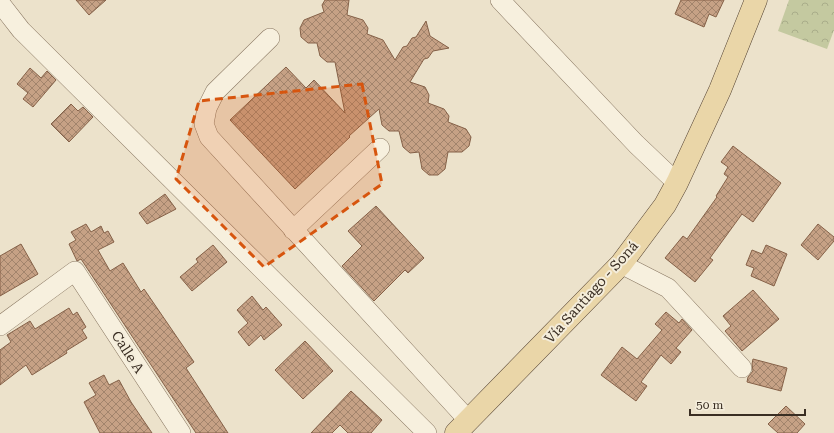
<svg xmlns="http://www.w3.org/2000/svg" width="834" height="433" font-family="'Roboto Serif',serif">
<defs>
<pattern id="forest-crowns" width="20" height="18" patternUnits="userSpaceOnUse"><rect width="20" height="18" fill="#c4c9a0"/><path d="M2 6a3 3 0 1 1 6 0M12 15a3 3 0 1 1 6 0" fill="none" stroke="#a9ad8a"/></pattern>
<pattern id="building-cross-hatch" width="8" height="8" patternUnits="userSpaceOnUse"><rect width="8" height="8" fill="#c6a185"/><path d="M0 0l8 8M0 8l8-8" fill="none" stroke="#a2846c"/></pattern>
</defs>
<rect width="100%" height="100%" fill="#ece2cb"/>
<path fill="url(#forest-crowns)" d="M 789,0 L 834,0 L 834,30 L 827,49 L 778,31 Z"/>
<path fill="url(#building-cross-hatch)" stroke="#856148" d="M 76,0 L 106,0 L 89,15 Z
M 325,0 L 349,0 L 347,15 L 363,20 L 368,28 L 367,34 L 383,40 L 395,60 L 403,47 L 407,46 L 412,38 L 416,37 L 426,21 L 430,36 L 449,48 L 433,51 L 428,58 L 424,59 L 410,82 L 425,87 L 429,95 L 428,103 L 444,109 L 449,116 L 448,122 L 466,129 L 471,137 L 469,146 L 462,152 L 448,152 L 445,169 L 438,175 L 429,175 L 422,169 L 419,152 L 410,153 L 403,147 L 399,131 L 389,131 L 382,125 L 379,109 L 349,136 L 350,137 L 295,189 L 230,120 L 286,67 L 306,88 L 314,80 L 345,113 L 335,62 L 327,62 L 320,56 L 317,43 L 308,43 L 301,37 L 300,28 L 304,20 L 324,12 L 322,5 Z
M 681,0 L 724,0 L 716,17 L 709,14 L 704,27 L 675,14 Z
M 30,68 L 41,78 L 47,71 L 56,80 L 33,107 L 23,99 L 28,93 L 17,84 Z
M 71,104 L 78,111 L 83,107 L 93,117 L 69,142 L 51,124 Z
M 733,146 L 781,183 L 753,222 L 742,214 L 710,258 L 713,260 L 695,282 L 665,258 L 683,236 L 687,239 L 717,197 L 716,196 L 728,177 L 724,174 L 728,167 L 721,162 Z
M 165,194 L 176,209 L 147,224 L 139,213 Z
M 376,206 L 424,258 L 408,273 L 405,270 L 374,301 L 342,266 L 362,246 L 348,231 Z
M 86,224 L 91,232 L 101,226 L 104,233 L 108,231 L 114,242 L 98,250 L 110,271 L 123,263 L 141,292 L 144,289 L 194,362 L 186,368 L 228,433 L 196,433 L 81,259 L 77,261 L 69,244 L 76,240 L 71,232 Z
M 818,224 L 834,237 L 834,241 L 818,260 L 801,245 Z
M 21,244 L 38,274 L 0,296 L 0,256 Z
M 213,245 L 227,262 L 192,291 L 180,277 L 198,262 L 196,259 Z
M 766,245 L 787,254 L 774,286 L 751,276 L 754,268 L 746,265 L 752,250 L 762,254 Z
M 753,290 L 779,319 L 742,351 L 725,331 L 731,326 L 723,316 Z
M 252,296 L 263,310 L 266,307 L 282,325 L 264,340 L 261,335 L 249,346 L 238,332 L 248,323 L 237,310 Z
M 69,308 L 73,315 L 77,312 L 86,327 L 82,330 L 87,338 L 66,351 L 67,353 L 32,375 L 26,365 L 0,385 L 0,350 L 11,342 L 7,335 L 30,321 L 35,329 Z
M 666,312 L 679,323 L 682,319 L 692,330 L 676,348 L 681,352 L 671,364 L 661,355 L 641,382 L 647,386 L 636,401 L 601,375 L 622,347 L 637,359 L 662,330 L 655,324 Z
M 305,341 L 333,371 L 303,399 L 275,370 Z
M 753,359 L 787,368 L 781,391 L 747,382 L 748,377 L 753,371 L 752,364 Z
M 104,375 L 109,385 L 119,380 L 131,402 L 152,433 L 100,433 L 84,402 L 96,395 L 89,383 Z
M 351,391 L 382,420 L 371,433 L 348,433 L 340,425 L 332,433 L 311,433 Z
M 786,406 L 805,424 L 797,433 L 778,433 L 768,424 Z"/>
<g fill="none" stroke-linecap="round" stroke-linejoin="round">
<defs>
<path id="minor" d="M 500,0 L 636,144 L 677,183
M 0,3 L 21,30 L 427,433
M 270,38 L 215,92 L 207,108 L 204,124 L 209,137 L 469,421
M 293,230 L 380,148
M 621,264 L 668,288 L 742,368
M 0,326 L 75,271 L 181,433"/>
<path id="major" d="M 456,433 L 621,264 L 665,205 L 677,183 L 720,90 L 756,0"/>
</defs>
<use href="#minor" stroke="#887661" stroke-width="20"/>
<use href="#major" stroke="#564434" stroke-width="23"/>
<use href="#minor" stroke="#f7f0de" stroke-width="19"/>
<use href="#major" stroke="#ead6a8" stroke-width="22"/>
</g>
<path fill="#d7550e" fill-opacity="0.2" stroke="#d7550e" stroke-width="3" stroke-dasharray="8 5" stroke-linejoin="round" d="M 362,84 L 382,184 L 264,267 L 176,179 L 199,101 Z"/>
<g text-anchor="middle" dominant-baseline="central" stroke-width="4" stroke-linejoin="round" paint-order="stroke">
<g font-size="14" fill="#3a2e23" stroke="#f4eddb">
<text transform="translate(591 292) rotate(-48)">Vía Santiago - Soná</text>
<text transform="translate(128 352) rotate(57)">Calle A</text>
</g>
</g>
<path d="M690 409v6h115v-6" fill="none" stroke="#3a2e23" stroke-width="2"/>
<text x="696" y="409" font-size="12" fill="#3a2e23" stroke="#f4eddb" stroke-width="3" paint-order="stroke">50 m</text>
</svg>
